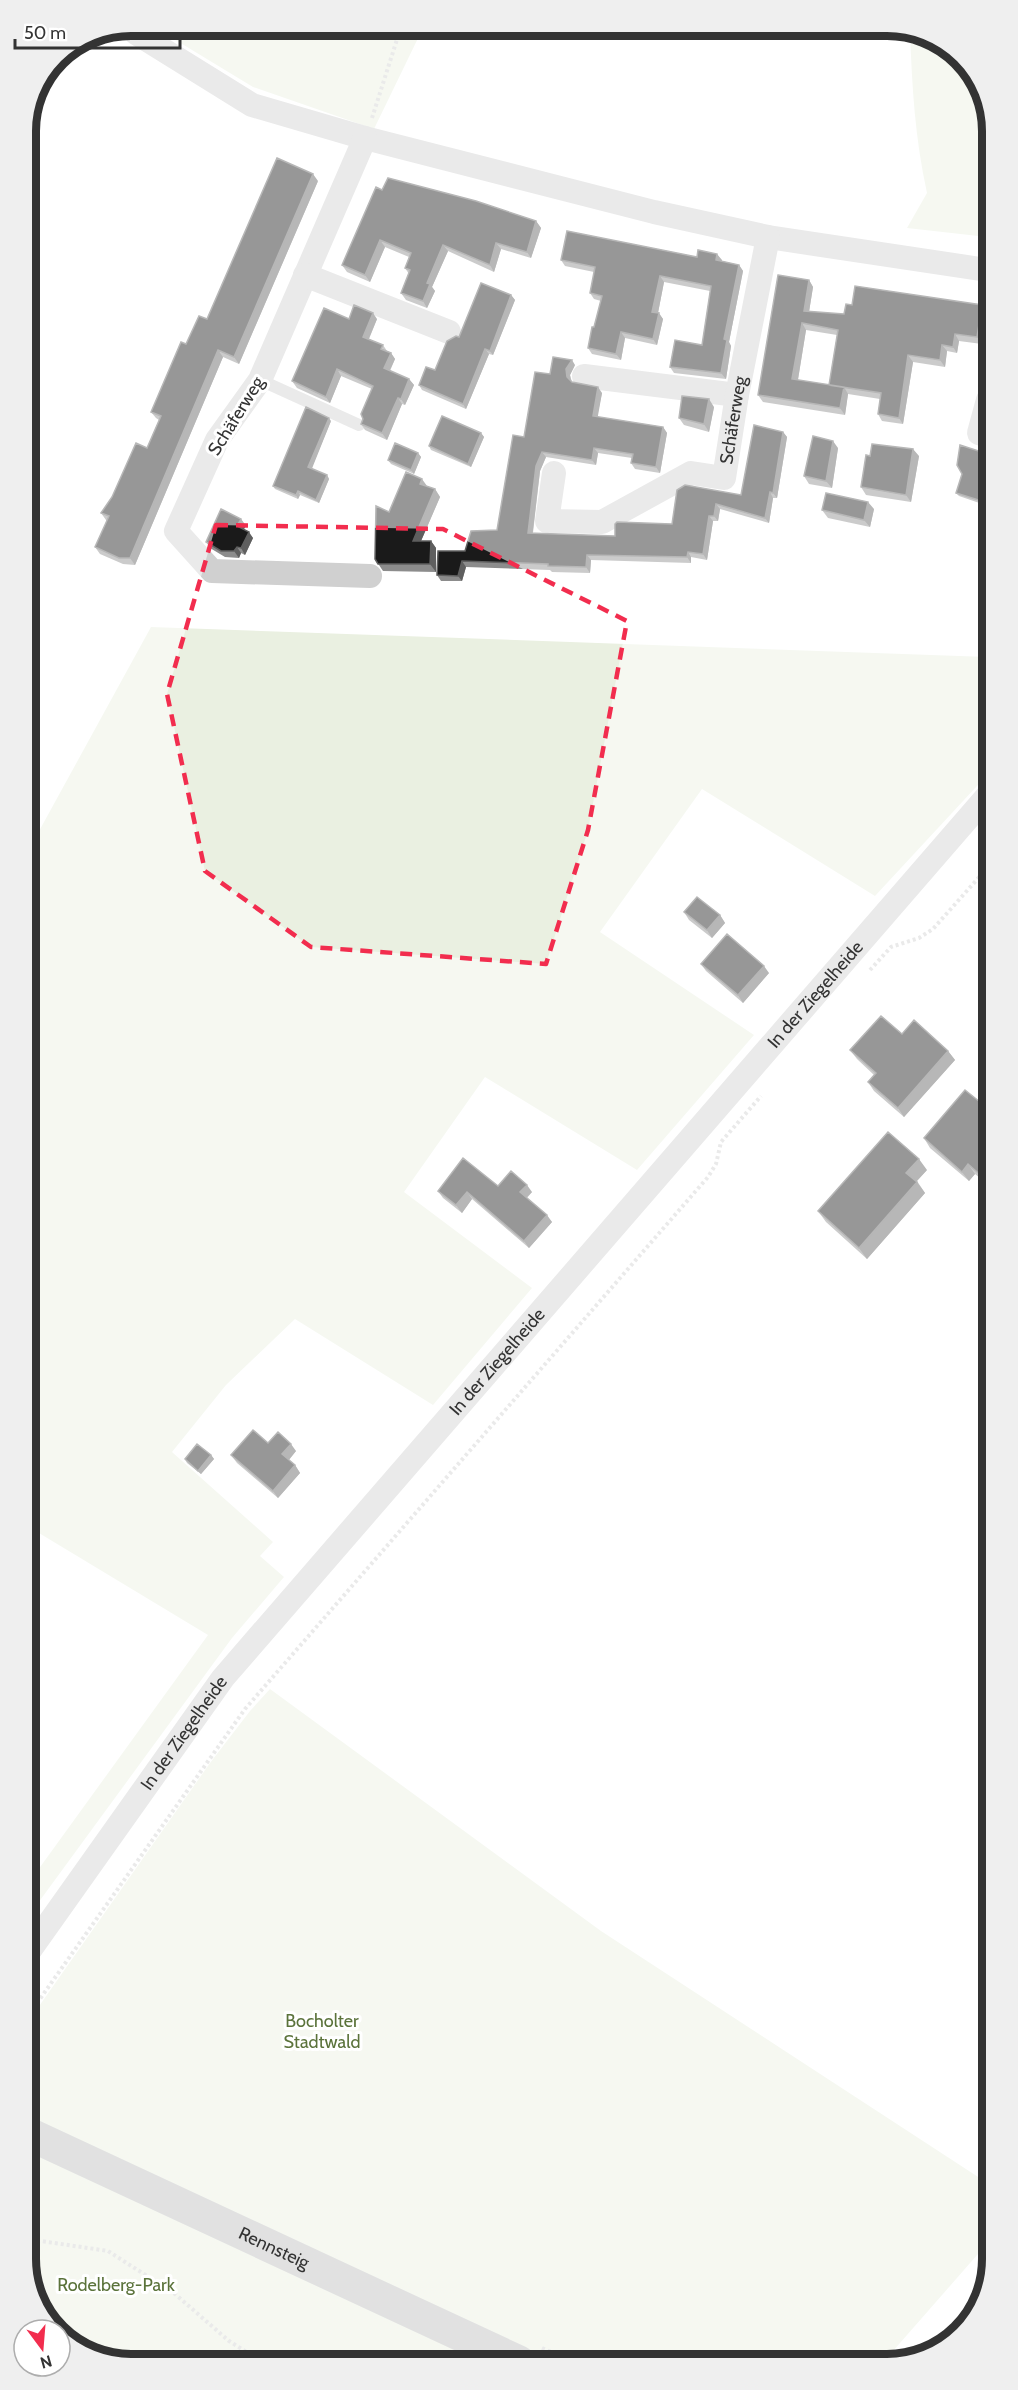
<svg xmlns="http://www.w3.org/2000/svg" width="1018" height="2390" viewBox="0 0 1018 2390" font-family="Cabin,sans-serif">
	<rect width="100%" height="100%" fill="#fff"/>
	<path fill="#eaf0e1" d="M422,30L374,129L253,87L164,33Z
		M910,32L952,47L987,97V237L907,228L927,193C915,139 912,87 910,32Z
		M151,627L988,657L989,773L875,896L702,789L600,932L754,1035L637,1170L485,1077L404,1192L532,1288L433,1405L295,1319L226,1385L172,1452L273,1542L260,1556L284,1577L232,1638L30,1914V1881L208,1635L29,1527L27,853Z
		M270,1689L601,1931L992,2186V2238L886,2359L123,2364L66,2343L60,2330H57L31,2293L30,2019L210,1763L250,1711Z"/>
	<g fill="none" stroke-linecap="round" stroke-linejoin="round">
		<path stroke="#d0d0d0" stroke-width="4" stroke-dasharray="3 3" stroke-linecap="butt" d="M372,118L400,30
			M870,970L891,947L919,938L933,929L989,866
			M30,2013L245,1709L708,1177L716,1164L721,1142L761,1096
			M31,2242L41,2241L108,2251L175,2294L229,2341L264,2363
			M542,2348L571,2361"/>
		<path stroke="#d0d0d0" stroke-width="12" d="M260,380L359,425"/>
		<g stroke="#d0d0d0" stroke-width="24">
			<path d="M136,33L252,105L365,138L654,212L768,237L987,270"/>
			<path d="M365,138L260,380L217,440L176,531L212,571L370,576"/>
			<path d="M305,275L449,332"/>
			<path d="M584,376L737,395"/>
			<path d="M988,400L979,433L988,436"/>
			<path id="s1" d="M554,473L547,521L602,522L691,473L724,478L737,395L768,237"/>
			<path id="s2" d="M30,1950L223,1678L989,794"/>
		</g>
		<path stroke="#bdbdbd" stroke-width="33" id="s3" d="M31,2135L519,2362"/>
	</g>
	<path fill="#8c8c8c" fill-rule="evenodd" d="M318,181L239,364L223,357L135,565L123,564L100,554L95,547L107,521L106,520L101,513L147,448L159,420L156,418L151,412L207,319Z
		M382,190L536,221L541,228L531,258L501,249L494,272L448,251L432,287L435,291L427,308L406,300L401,293L409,274L405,268L409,257L385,247L370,282L347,272L342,265Z
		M697,257L722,260V261L739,265L743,271L729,342L731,346L726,379L674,373L670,367L702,345L710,291L664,282L658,313L663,319L657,345L625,338L621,360L592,354L588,348L601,301L594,299L590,293L594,272L565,266L561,260Z
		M809,280L813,287L809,312L844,314L852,305H982L987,311L982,344L959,341L957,353L947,351L945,367L913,362L903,424L882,421L878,414L880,399L848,394L845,415L763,402L758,395ZM806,330L837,335L829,385L798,380Z
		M511,295L515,300L493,355L489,354L466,409L422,390L419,385L435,370L459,337Z
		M349,319H377L369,339L383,345L387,351L391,353L395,359L390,371L409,379L414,385L405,405L402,404L387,440L365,430L361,424L372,389L341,376L330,403L297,388L292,381Z
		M575,365L570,375L572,382L602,393L597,417L663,427L667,433L660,473L635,469L631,463L632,458L598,453L596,465L546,457L540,471L533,533L615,536L672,524L677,490L741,495L783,432L787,437L777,498H773L769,523L720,509L718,521H713L707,560L691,557V563L591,560L590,573L552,572L550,570L466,567L462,581H441L437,575L465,551L497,530L524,437L550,374Z
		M714,407L709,432L684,425L679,418Z
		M331,421L311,469L327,475L329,479L319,503L300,495L298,499L275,489L273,486Z
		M481,433L484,437L471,467L431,450L429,446Z
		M838,448L832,488L809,484L804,476Z
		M418,453L421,457L414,474L391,464L388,460Z
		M988,454V506L959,496L956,493Z
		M870,456H919L911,502L866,495L861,487Z
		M427,486L435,489L440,497L421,541H431L436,548V572L383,571L375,559L389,512Z
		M874,509L870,527L828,518L822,510Z
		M241,519L246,526L244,529L253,538L245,555L241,553L239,558L225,557L210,548L206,542Z
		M684,912L720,915L725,923L712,938L689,920Z
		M701,964L769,973L743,1003L706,971Z
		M902,1034L948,1051L955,1060L904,1117L874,1091L868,1082L874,1075L857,1059L850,1050Z
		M990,1110V1186L975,1174L969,1181L930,1148L924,1138Z
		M927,1170L917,1181L925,1193L867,1259L826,1222L818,1211Z
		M498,1186L532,1192L527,1198L552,1222L529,1248L472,1199L462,1213L443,1198L438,1191Z
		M268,1443L296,1451L289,1460L295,1465L300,1473L278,1498L237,1463L231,1455Z
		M211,1455L214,1459L201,1474L187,1463L185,1459Z"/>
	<path fill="#5f5f5f" d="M313,174L318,181L239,364L234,357Z
		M536,221L541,228L531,258L527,252Z
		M380,240L385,247L370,282L365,275Z
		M496,243L501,249L494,272L490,265Z
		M443,245L448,251L432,287L435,291L427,308L423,301L427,283Z
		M717,254L722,260L720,266L716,260Z
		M739,265L743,271L729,342L731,346L726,379L721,373L724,339Z
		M660,276L664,282L657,318L652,312Z
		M809,280L813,287L808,318L804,311Z
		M511,295L515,300L493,355L490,351Z
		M982,305L987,311L982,344L977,337Z
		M373,313L377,319L367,343L363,337Z
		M659,313L663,319L657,345L653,339Z
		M802,323L806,330L797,385L792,379Z
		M621,332L625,338L621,360L616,354Z
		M955,334L959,341L957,353L953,347Z
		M942,345L947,351L945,367L940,360Z
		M485,349L489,354L466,409L463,404Z
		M218,350L223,357L135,565L130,558Z
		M391,353L395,359L388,374L384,368Z
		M908,355L913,362L903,424L899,418Z
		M572,360L575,365L570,375L571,382L567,377L566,369Z
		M337,369L341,376L330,403L326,397Z
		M409,379L414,385L405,405L401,399Z
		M598,387L602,393L597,421L593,416Z
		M844,387L848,394L845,415L840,408Z
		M398,398L402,404L387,440L382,433Z
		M709,399L714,407L709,432L704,424Z
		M329,418L331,421L311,471L308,467Z
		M663,427L667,433L660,473L656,467Z
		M783,432L787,437L777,498L773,493Z
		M481,433L484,437L471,467L468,464Z
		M833,441L838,448L832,488L826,481Z
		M594,448L598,453L596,465L592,460Z
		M913,449L919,456L911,502L906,495Z
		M542,452L546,457L540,471L532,538L528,533L536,466Z
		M418,453L421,457L414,474L411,470Z
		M327,475L329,479L319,503L316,500Z
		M422,479L427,486L420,484Z
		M435,489L440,497L418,548L413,541Z
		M298,491L300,495L298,499L296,495Z
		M770,492L773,498L769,523L765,518Z
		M868,502L874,509L870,527L864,520Z
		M716,504L720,509L718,521L714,516Z
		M709,516L713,521L707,560L703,554Z
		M241,519L246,526L241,533L237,526Z
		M249,532L253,538L245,555L241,548Z
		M431,541L436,548V572L430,564Z
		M237,547L241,553L239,558L234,551Z
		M688,552L691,557V563L687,557Z
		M587,555L591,560L590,573L586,567Z
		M462,561L466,567L462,581L458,576Z
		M720,915L725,923L712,938L707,930Z
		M764,966L769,973L743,1003L738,995Z
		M948,1051L955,1060L904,1117L898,1108Z
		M919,1159L927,1170L914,1184L906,1173Z
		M968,1164L975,1174L969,1181L962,1172Z
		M990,1171V1185L984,1178Z
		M917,1182L925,1193L867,1259L859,1248Z
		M527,1185L532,1192L525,1199L520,1192Z
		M467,1192L472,1199L462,1213L456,1205Z
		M547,1215L552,1222L529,1248L524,1241Z
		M291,1444L296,1451L287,1462L282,1454Z
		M211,1455L214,1459L201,1474L198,1471Z
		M295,1465L300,1473L278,1498L273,1491Z"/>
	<path fill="#1a1a1a" stroke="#5f5f5f" stroke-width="1.5" d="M277,158L313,174L234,357L218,350L130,558H119L95,547L109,516L101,513L112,497L136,443L147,448L161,416L151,412L181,342L186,344L199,316L207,319Z
		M388,178L476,201L536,221L527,252L496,243L490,265L443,245L427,283L430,284L423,301L401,293L410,270L405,268L411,253L380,240L365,275L342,265L376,187L382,190Z
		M567,231L697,257L698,250L717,254L716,260L739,265L724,339L727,340L721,373L670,367L675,340L702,345L711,286L660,276L652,312L659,313L653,339L621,332L616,354L588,348L592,327H594L602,296L590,293L595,267L561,260Z
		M778,275L809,280L804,311L844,314L846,304L852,305L855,286L982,305L977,337L955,334L953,347L942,345L940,360L908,355L899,418L878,414L881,393L829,385L838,330L802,323L792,379L844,387L840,408L758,395Z
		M481,283L511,295L490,351L485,349L463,404L419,385L426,367L435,370L447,341L456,336L459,337Z
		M354,305L373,313L363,337L383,345L381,349L391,353L384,368L409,379L401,399L398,398L382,433L361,424L363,419L361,414L373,386L337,369L326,397L292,381L324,308L349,319Z
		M553,357L572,360L566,369L567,377L572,382L598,387L593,416L663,427L656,467L631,463L633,454L594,448L592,460L542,452L536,466L528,533L615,536V524L617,522L672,524L677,490L685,485L741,495L754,425L783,432L773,493L770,492L765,518L716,504L714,516H709L703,554L688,552L687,557L587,555L586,567L548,566V564L462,561L458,576L437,575L438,551H465L471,531L497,530L513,435L524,437L535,372L550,374Z
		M682,396L709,399L704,424L679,418Z
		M306,407L329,418L308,467L327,475L316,500L298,491L296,495L273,486Z
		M442,416L481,433L468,464L429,446Z
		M813,436L833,441L826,481L804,476Z
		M395,443L418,453L411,470L388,460Z
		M872,444L913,449L906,495L861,487L866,455L870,456Z
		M960,445L988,454V503L956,493L962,474L957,465Z
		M406,472L422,479L420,484L435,489L413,541H431L430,564H378L375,559L376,506L389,512Z
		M826,493L868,502L864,520L822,510Z
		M221,509L241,519L237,526L249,532L241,548L237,547L234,551H221L206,542Z
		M697,897L720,915L707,930L684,912Z
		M727,934L764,966L738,995L701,964Z
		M881,1016L902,1034L914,1020L948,1051L898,1108L868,1082L876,1073L850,1050Z
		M965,1090L990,1110V1171L984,1178L968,1164L962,1172L924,1138Z
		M888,1132L919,1159L906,1173L917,1182L859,1248L818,1211Z
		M463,1158L498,1186L511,1171L527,1185L520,1192L547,1215L524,1241L467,1192L456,1205L438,1191Z
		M253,1430L268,1443L278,1432L291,1444L282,1454L295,1465L273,1491L231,1455Z
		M197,1444L211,1455L198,1471L185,1459Z"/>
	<path d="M0 0H1018V2390H0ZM216,525L443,529L627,621L588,830L546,964L311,947L205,871L167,694Z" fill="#fff" fill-opacity=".55" fill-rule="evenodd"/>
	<path fill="none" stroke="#f22d4e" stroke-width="4.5" stroke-dasharray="12 8" stroke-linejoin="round" d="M216,525L443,529L627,621L588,830L546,964L311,947L205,871L167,694Z"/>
	<g text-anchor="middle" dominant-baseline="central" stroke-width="6" stroke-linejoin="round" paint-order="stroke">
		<g font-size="18" fill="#333" stroke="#fff">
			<text transform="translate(236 416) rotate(-58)">Schäferweg</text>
			<text stroke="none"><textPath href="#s1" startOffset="297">Schäferweg</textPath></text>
			<text stroke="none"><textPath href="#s2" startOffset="1238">In der Ziegelheide</textPath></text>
			<text stroke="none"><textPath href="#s2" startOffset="752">In der Ziegelheide</textPath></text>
			<text stroke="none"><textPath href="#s2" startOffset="266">In der Ziegelheide</textPath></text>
			<text stroke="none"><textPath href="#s3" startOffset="268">Rennsteig</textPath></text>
		</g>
		<g font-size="18" fill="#5b733b" stroke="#fff">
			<text x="322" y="2021">Bocholter<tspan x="322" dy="21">Stadtwald</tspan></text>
			<text x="116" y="2285">Rodelberg-Park</text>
		</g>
	</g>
	<path d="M0 0H1018V2390H0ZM131 36H887A95 95 0 0 1 982 131V2259A95 95 0 0 1 887 2354H131A95 95 0 0 1 36 2259V131A95 95 0 0 1 131 36Z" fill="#efefef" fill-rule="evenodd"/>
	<path fill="none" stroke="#333" stroke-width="8" d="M131 36H887A95 95 0 0 1 982 131V2259A95 95 0 0 1 887 2354H131A95 95 0 0 1 36 2259V131A95 95 0 0 1 131 36Z"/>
	<g transform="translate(42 2348) rotate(164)"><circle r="28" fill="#ffffff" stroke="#adadad" stroke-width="1.5"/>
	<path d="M0-4.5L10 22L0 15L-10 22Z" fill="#f22d4e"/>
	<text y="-9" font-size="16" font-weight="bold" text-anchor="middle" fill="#333333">N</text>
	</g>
	<path d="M15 39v9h165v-9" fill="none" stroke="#333333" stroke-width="3"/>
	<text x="24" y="39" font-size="18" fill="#333333" stroke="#ffffff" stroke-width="4.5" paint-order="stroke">50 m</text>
</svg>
